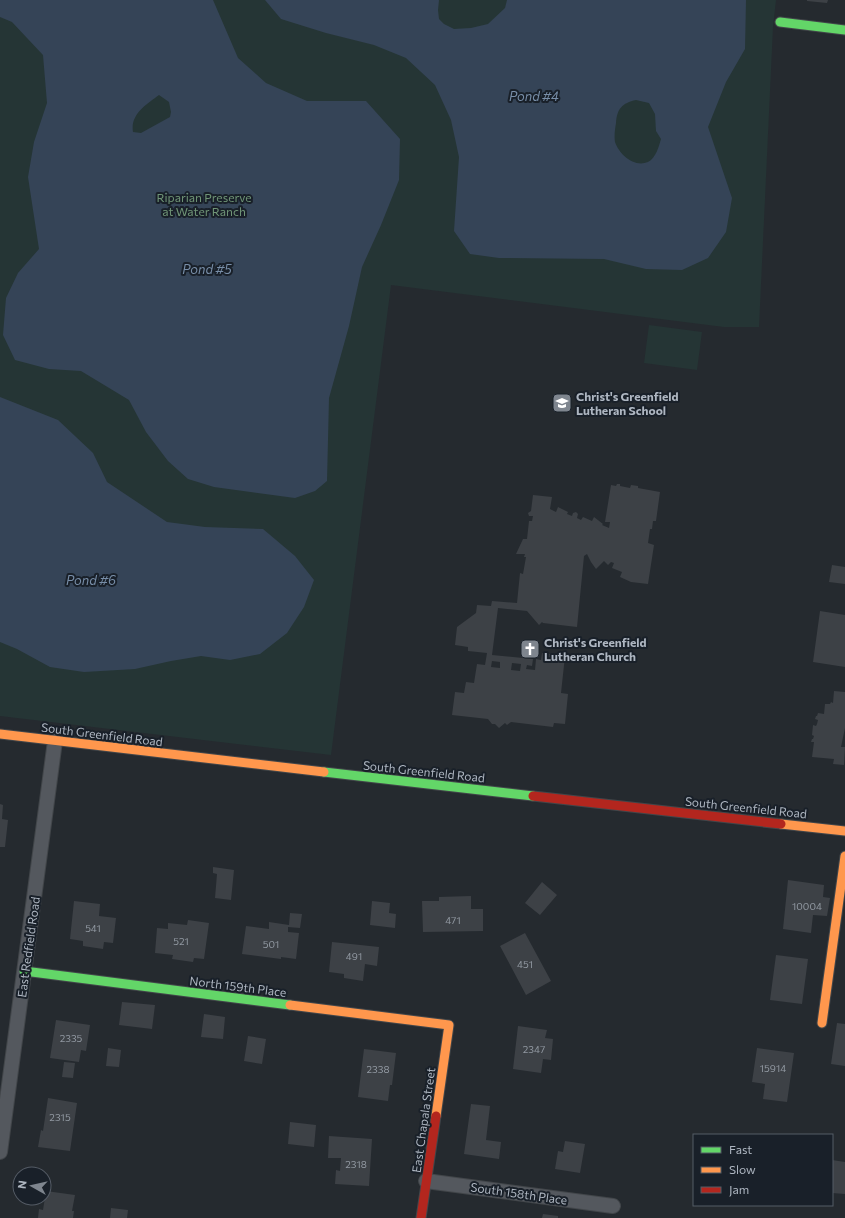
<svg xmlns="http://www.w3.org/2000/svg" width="845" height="1218" viewBox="0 0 845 1218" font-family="Commissioner,sans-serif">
	<rect width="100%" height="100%" fill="#252a2f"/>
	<path fill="#253535" d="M0,0H776L773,27L759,327H724L391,285L331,755L0,716Z
		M649,325L702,332L697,370L644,363Z"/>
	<path fill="#354457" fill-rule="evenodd" d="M0,0H213L238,58L266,83L307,101H366L400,139L399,180L381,225L362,267L349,326L329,398L327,481L315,491L295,498L214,487L188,479L168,461L146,432L129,400L81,371L49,369L15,360L3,335L6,298L18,273L39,249L28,177L34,142L47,103L43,55L12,22L0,17ZM159,95L169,102L171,112L170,117L141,133L133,132C130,114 147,104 159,95Z
		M265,0H439L438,10L439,19L444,24L454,29L471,28L488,24L505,8L507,0H746L745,49L726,82L708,127L732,198L726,232L708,258L682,270L646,269L604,259L499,258L470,254L454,231L459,157L451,120L435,85L406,58L374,45L326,33L281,19ZM636,100L649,103L655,114L656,131L661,139C659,146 656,158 648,162C634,168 619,154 615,142C614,136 615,129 616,123C617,109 622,103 636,100Z
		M0,397L58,420L93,453L107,482L167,522L205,527L263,529L295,556L314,580L304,607L287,633L260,654L230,660L201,656L171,661L135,669L84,672L50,667L17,649L0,642Z"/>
	<path fill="#3d4146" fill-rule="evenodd" d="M807,0H828L827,3L807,1Z
		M617,484H620V486L630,488L631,485L638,486V488L660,492L656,521H653L652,529H650L648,543L654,545L648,584L631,582L620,577L622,572L612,568L614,563L611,562L608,565L604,561L596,569L591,562L587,554L584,556L577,627L543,623L542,622L539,625L527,611L498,608L492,655L533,659L532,666L527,665L526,669L535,670L536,659L541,660L542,653L565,656L561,693L568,694L565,724L554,723L553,727L511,722L507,725L505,723L499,728L495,724H492L488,719L452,715L455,692L464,693L466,682L474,683L477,664L485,665L487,653L468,651V647L455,645L457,627L476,613L477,605L491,606L492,601L517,603L520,573L523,574L526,557H524L525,554H516L523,539H527L529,521H532L533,516H529L528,513L531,511L533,495L552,497L550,509L556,512L558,507L568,512L567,514L572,516L573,513L576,512L578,514L577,518L581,520L583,517L592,521L594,517L603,524L602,525L609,528L610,522H605L611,485L616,486ZM492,661L500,662V668L491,667ZM512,663L521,664L520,671L511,670Z
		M832,565L845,567V584L829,582Z
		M820,611L845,615V667L813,662Z
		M834,691L845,692V728L841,747H845L844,765L833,764L834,759L812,757L814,742H811L812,739H813L814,736L812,735L813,725L816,726L817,724L818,720L815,719L816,716H817L818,713L824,714L825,704H830L831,702L833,703Z
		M0,804L3,805L2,819L8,820L5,847H0Z
		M213,867L234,870L231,900L215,898L217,874L213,873Z
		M788,880L824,885L823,897L830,898L827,916L813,915L811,933L783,929Z
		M542,882L557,895L540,915L525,903Z
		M471,896V909H483V931L423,932L422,901H439V897Z
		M74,901L100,904L99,916L116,918L113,943L104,942L103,949L83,946V941L70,939Z
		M372,901L390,903L389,913L396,914L395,928L370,925Z
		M290,913L302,914L300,928L288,927V932L299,933L296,959L281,957V959L242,954L246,926L269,929V922L289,925Z
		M188,920L209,923L204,959L194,958L193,962L172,959L173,955L155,953L157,928L168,929V923L187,925Z
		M525,933L551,981L526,995L500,946Z
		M332,942L379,947L377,966L365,964L363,981L344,978V974L329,972Z
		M776,955L808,959L802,1004L770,1000Z
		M122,1002L155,1005L152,1029L119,1025Z
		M204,1014L225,1017L223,1039L201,1037Z
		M56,1020L90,1025L86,1051L81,1050L79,1062L50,1058Z
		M837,1023L845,1024V1066L831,1064Z
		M518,1026L547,1030L545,1038L553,1039L551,1060L543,1059L541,1073L513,1069Z
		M248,1036L266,1039L262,1064L244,1061Z
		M108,1048L121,1050L119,1067L106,1066Z
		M757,1048L794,1053L787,1102L763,1099L765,1084L752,1082Z
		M364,1049L396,1053L392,1085H390L388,1101L358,1097Z
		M64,1062L75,1063L73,1078L62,1077Z
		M48,1098L77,1103L70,1151L38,1147L41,1130L43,1131Z
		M471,1104L490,1106L486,1140L501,1142L499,1159L464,1154Z
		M290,1122L316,1125L314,1147L288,1144Z
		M329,1136L372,1139L369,1186L335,1184L336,1170L340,1171L341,1158H328Z
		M565,1141L585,1144L580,1173L555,1169L558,1151L563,1152Z
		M832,1160L845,1162V1194L832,1193Z
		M46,1191L75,1195L72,1211H74L73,1218H38L39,1209L43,1210Z
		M111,1208L128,1210L127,1218H110Z
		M543,1214L558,1216V1218H542Z"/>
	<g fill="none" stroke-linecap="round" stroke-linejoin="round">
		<defs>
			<path id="street" d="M0,1152L55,741
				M426,1181L613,1206"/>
			<path id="fast" d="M780,22L845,30
				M324,772L533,796
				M24,971L290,1005"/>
			<path id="slow" d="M0,734L324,772
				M781,824L845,831
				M290,1005L449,1025L436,1116
				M822,1023L845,856"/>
			<path id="jam" d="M533,796L781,824
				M421,1218L436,1116"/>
		</defs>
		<use href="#street" stroke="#42464a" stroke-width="16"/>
		<use href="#fast" stroke="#42464a" stroke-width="11"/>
		<use href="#slow" stroke="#42464a" stroke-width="11"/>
		<use href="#jam" stroke="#42464a" stroke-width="11"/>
		<use href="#street" stroke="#54585e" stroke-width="14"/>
		<use href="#fast" stroke="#63d668" stroke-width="9"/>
		<use href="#slow" stroke="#ff974d" stroke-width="9"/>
		<use href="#jam" stroke="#b3261e" stroke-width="9"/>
	</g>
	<defs>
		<symbol id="school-square" viewBox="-11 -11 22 22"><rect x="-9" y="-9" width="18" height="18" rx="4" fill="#7e858e" stroke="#192029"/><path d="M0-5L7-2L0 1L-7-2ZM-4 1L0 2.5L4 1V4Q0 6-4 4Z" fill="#fff"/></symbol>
		<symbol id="church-square" viewBox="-11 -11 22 22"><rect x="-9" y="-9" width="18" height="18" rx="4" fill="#7e858e" stroke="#192029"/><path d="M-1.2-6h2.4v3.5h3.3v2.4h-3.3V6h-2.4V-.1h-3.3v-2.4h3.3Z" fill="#fff"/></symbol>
	</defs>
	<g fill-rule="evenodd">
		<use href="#school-square" x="551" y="392" width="22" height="22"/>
		<use href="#church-square" x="519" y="638" width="22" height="22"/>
	</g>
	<g text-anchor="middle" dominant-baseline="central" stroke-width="4" stroke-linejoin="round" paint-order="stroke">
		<g font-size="10" fill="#9299a2">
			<text x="807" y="906">10004</text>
			<text x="453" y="920">471</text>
			<text x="93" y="928">541</text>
			<text x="181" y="941">521</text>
			<text x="271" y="944">501</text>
			<text x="354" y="956">491</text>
			<text x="525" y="964">451</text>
			<text x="71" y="1038">2335</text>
			<text x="534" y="1049">2347</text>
			<text x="773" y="1068">15914</text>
			<text x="378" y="1069">2338</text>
			<text x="60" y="1117">2315</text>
			<text x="356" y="1164">2318</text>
		</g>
		<g font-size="12" fill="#709577" stroke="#192029">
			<text x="204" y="197">Riparian Preserve<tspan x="204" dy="14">at Water Ranch</tspan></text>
		</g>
		<g font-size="12" font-weight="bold" fill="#aeb6c1" stroke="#192029" text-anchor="start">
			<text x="576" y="396">Christ's Greenfield<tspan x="576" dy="14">Lutheran School</tspan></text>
			<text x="544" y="642">Christ's Greenfield<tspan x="544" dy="14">Lutheran Church</tspan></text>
		</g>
		<g font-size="12" fill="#aeb6c1" stroke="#192029">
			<text transform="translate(102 734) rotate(7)">South Greenfield Road</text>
			<text transform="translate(424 771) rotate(6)">South Greenfield Road</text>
			<text transform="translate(746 807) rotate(6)">South Greenfield Road</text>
			<text transform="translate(28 947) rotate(-82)">East Redfield Road</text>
			<text transform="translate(238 986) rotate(7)">North 159th Place</text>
			<text transform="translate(423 1120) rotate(-82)">East Chapala Street</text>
			<text transform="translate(519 1193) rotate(8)">South 158th Place</text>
		</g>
		<g font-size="13" font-style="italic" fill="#788ea8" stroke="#192029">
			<text x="534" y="96">Pond #4</text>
			<text x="207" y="269">Pond #5</text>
			<text x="91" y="580">Pond #6</text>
		</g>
	</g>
	<rect x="693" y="1134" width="140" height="72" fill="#192029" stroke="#555c66"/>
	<rect x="701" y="1147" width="20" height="6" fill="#63d668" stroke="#555c66"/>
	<text x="729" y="1154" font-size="12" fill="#aeb6c1">Fast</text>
	<rect x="701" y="1167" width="20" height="6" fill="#ff974d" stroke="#555c66"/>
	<text x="729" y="1174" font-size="12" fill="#aeb6c1">Slow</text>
	<rect x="701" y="1187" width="20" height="6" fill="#b3261e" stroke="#555c66"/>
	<text x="729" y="1194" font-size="12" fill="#aeb6c1">Jam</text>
	<g transform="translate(32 1186) rotate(278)"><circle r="19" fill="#192029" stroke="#555c66"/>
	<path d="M0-3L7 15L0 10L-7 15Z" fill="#7e858e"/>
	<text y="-6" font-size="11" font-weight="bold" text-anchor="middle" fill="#aeb6c1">N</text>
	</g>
</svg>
